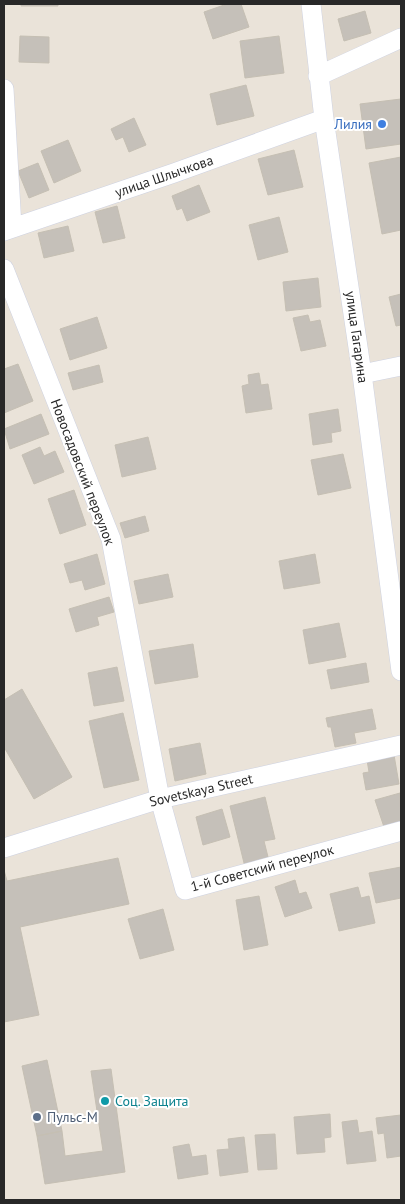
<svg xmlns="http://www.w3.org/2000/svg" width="405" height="1204" viewBox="0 0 405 1204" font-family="'PT Sans',sans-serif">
	<rect width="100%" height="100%" fill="#eae3d9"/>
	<path fill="#c5c0b9" stroke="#c5bfb3" d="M21,4H58V6H21Z
		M227,4H241L249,27L213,39L204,12Z
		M365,11L371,33L344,41L338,19Z
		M20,36L49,37V63L19,62Z
		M279,36L284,73L245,78L240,41Z
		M246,85L254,116L217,125L210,94Z
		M401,99V144L366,149L360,104Z
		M134,118L146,145L129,152L123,137L116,140L111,129Z
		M68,140L81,171L54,183L41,151Z
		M294,150L303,187L268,195L258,159Z
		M401,157V230L382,234L369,163Z
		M38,163L49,190L29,198L18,171Z
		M199,185L210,212L187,221L182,208L177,210L172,196Z
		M117,206L125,238L103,243L95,212Z
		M279,217L288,252L258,260L249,225Z
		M68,226L74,251L44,258L38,233Z
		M318,278L321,307L286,311L283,282Z
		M401,294V325L396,326L389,297Z
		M308,315L310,322L320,320L326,346L301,351L293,318Z
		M97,317L107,348L70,360L60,329Z
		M18,364L33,401L4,413V369Z
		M99,365L103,382L73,390L68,373Z
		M259,373L261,385L268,384L272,409L246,413L242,386L249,384L248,375Z
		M338,409L341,431L331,433L332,442L313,445L309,414Z
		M41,414L49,434L10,449L4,429Z
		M148,437L156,469L122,477L115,445Z
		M40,447L44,456L55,451L64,472L34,484L22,455Z
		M343,454L351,488L318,495L311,460Z
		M74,490L86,525L60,534L48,499Z
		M145,516L149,531L125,538L120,523Z
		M97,554L105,584L85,590L82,580L70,583L64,564Z
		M315,554L320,583L284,589L279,561Z
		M168,574L173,597L139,604L134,581Z
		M109,597L114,612L97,617L99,625L76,632L69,609Z
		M339,623L346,657L309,664L303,630Z
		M193,644L198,677L155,684L149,651Z
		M366,663L369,682L331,689L327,670Z
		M117,667L124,701L94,706L88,673Z
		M22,689L72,777L34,799L4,747V700Z
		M372,709L376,729L354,733L356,743L335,747L331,727H328L326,718Z
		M123,713L139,780L104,788L89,721Z
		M200,743L206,774L175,781L169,749Z
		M394,755L399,784L366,790L363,773L369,772L367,760Z
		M400,793L401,822L384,827L375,800Z
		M265,797L275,839L264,841L269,861L245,867L230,806Z
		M222,809L230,837L203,845L196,817Z
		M118,858L129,904L20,927L39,1015L4,1022V870L7,881Z
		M401,867V898L376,903L369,873Z
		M295,880L299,894L306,892L312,908L285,917L275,887Z
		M358,887L361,898L369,896L375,923L339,931L330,894Z
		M259,896L268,945L244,950L236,900Z
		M163,909L174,950L140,959L128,919Z
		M47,1060L62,1131L37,1136L22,1066Z
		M111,1069L125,1172L45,1184L37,1136L62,1131L65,1156L103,1151L91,1071Z
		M330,1114L331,1137L324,1138L325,1152L297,1154L294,1117Z
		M401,1115V1156L387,1158L384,1133L378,1134L376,1118Z
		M357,1120L359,1133L372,1131L376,1161L347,1164L342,1122Z
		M275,1134L277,1169L258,1170L255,1135Z
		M244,1137L248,1172L220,1176L217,1150L229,1149L228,1139Z
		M189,1144L192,1157L206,1155L208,1174L178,1179L173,1147Z"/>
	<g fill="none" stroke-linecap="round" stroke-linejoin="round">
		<defs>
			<path id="minor" d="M311,4L324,119L362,374L401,671
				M318,76L401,38
				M4,89L12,227
				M4,231L174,173L324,119
				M4,269L111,539L160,799L185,890L401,831
				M362,374L401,366
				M4,848L160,799L401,745"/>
		</defs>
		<use href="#minor" stroke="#ced2e1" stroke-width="20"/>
		<use href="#minor" stroke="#fff" stroke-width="19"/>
	</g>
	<circle fill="#3f7fe0" stroke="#fff" stroke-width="2" cx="382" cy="124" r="5"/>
	<circle fill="#0f9aa8" stroke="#fff" stroke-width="2" cx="105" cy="1101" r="5"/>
	<circle fill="#5c6f8a" stroke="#fff" stroke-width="2" cx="37" cy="1117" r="5"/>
	<g text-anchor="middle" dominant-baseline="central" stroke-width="4" stroke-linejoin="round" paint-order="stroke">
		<g font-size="14" fill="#366cbe" stroke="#fff" text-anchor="end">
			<text x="372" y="124">Лилия</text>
		</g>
		<g font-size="14" fill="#282828" stroke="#fff">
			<text transform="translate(164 176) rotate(-19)">улица Шлычкова</text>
			<text transform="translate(357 337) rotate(82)">улица Гагарина</text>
			<text transform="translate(83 472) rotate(69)">Новосадовский переулок</text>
			<text transform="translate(201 790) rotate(-13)">Sovetskaya Street</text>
			<text transform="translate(262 868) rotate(-15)">1-й Советский переулок</text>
		</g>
		<g font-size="14" fill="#0d838f" stroke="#fff" text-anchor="start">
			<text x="115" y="1101">Соц. Защита</text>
		</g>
		<g font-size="14" fill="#4e5e75" stroke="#fff" text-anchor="start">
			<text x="47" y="1117">Пульс-М</text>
		</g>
	</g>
	<rect width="405" height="1204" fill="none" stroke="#282828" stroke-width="10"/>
</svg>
